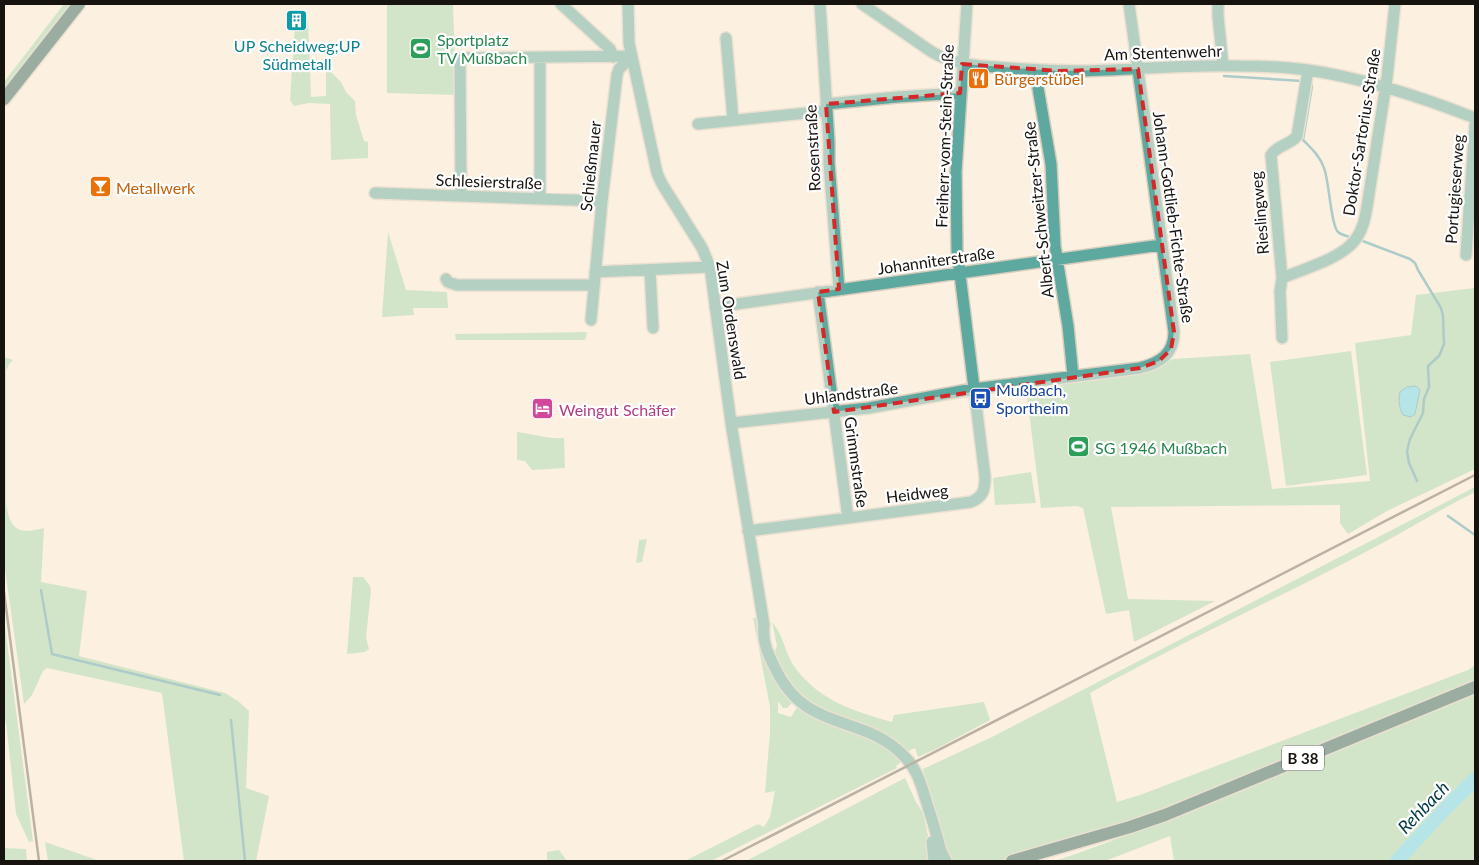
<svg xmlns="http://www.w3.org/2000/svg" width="1479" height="865" viewBox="0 0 1479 865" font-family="Lato,sans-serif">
	<rect width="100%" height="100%" fill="#fcf0e0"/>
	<path fill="#a2d7ac" d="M64,4H75L4,92V82Z
		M387,4H453L456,95L387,93Z
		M296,9L308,20L311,97L326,96V67L341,82L346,92L355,101L356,115L364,141L368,142V158L331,160L330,104L309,103L294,106L290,100Z
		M388,232L406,290L447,292L448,308H413L414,315L382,317Z
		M1475,288V469L1387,511L1348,534L1340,523V505L1111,507L1128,599L1215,601L1134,642L1129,610L1106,614L1083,508L1077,506L1041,508L1026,388L1147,373L1157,369L1173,359L1250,354L1272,489L1370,481L1355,343L1411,335L1416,295Z
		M587,332L585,340H456L455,334Z
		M1351,351L1367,475L1286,486L1270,362Z
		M4,357L13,360L9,364L6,371V503C10,530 18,535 44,528L41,582L87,591L79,656L225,693L238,701L249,711L246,788L269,796L256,861H184L162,693L47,668L43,671L32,695L24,704L4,562Z
		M517,432C533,434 548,439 564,438L565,468L532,470L525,461L517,460Z
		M1031,472L1036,503L995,505L993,478Z
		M1475,487V492C1441,509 1409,529 1375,547C1281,597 1184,641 1090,693L1117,802L1140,795L1468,670L1475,665V681L1176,805L1126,824L999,861L950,860L946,852L923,769L994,736Z
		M647,539L642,562L636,563L639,540Z
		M353,577H363L370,586L371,591L366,638L369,649L365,652L347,654Z
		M753,618H757L762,646L793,702L787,708H783L778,701V713L791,717L798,706L877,740L904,760L896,766L897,768L711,861H685L758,824L764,827L770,817L775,791L765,793L770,732V707Z
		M4,619L33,841L29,842L16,814L6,722L4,719Z
		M772,622C784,635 785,655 796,669C822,702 854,711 892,722L894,715L984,702L990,720L936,749L918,757L915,748L906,752L898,743L885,737L821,713L798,697L777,664L775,650L777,646Z
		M1475,694V861H1174L1170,836L1105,861H1055C1198,813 1333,745 1475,694Z
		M905,778L916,802L923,813L932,853L931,861H746Z
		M45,842L100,861H48Z
		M4,848L26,849L27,861H4Z
		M559,850L567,861H547V852Z"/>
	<path fill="#62d8f2" stroke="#4c9dae" d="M1416,386L1420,390L1415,414L1411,417L1403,415C1399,407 1398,401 1400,392L1407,387Z"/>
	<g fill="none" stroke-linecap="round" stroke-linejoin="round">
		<path stroke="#4c9dae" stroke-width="2.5" d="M1224,76L1302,81
			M1310,83L1312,86L1303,140C1311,148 1320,156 1324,168C1329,180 1331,226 1338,232C1341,235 1348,236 1352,238
			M1360,240L1410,259L1415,263L1418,270L1441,308L1443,316L1444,344L1439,356L1428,366L1429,387L1424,399L1423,413L1410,439L1407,451L1409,463L1417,481
			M1448,516L1475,535
			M41,590L52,654L220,695
			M231,720L245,861"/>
		<path stroke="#62d8f2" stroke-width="14" d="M1397,861L1445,809L1475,779"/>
		<defs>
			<path id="minor" d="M561,4L610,49L613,57
				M628,4L629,43L657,173L662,184L702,248L710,267L731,423L764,625C762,642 768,654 775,668C806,734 863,713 904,756C919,771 922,788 928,807C933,822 937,836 941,851L946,861
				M820,4L829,142V163L839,289
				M862,4L932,52C956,66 982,66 1009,68C1033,70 1057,71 1081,71C1134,70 1187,64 1240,66C1263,66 1286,67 1308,70C1363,78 1424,98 1475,118
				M1218,4V16L1223,65
				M726,38L733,120
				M1035,70L1051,164L1055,246L1068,326L1073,376
				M826,104L897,97L960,93
				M698,124L826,111
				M375,193L602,201
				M461,196L460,58L632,56
				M540,199V58
				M1466,255L1475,125
				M650,270L653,328
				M595,272L710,267
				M1282,278C1303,269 1341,259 1355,240C1363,230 1365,218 1367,207L1387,78L1395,4
				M446,279L448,282L457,285H594
				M818,292L848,518
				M715,307L1161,245
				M591,320L602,201L617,75L619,69L632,56
				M1282,338L1280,291L1282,278L1271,155C1277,145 1290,145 1297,136L1308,70
				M731,423L869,408L973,389L1140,368C1160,363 1174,354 1174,332L1129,4
				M748,531L971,502C983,497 985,490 985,477L957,250L956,172L967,4
				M932,842L934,861"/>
			<path id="major" d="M4,99L79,4
				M1012,861L1130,827L1165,815L1475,687"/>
		</defs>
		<use href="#minor" stroke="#d7cdbe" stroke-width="14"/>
		<use href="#major" stroke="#d7cdbe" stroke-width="15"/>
		<use href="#minor" stroke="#5da99f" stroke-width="11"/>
		<use href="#major" stroke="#265c56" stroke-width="12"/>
		<path stroke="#6d665d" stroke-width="2.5" d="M4,592L39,861
			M722,861L1475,475"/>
	</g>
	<path d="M0 0H1479V865H0ZM962,64L1059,71L1138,69L1174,332L1171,349L1159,361L1140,368L834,412L818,292L839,289L826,104L960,93Z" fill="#fcf0e0" fill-opacity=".55" fill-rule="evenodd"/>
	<path fill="none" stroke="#d62828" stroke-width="4" stroke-dasharray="10 6" stroke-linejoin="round" d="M962,64L1059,71L1138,69L1174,332L1171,349L1159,361L1140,368L834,412L818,292L839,289L826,104L960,93Z"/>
	<defs>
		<symbol id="building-square" viewBox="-11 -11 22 22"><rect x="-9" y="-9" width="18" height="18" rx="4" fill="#0f9aa8" stroke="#fff"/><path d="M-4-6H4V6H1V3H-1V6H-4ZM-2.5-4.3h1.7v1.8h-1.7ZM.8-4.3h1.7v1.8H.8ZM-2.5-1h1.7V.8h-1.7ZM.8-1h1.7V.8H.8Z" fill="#fff"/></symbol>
		<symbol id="stadium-square" viewBox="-11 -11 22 22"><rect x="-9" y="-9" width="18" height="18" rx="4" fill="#2e9e5b" stroke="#fff"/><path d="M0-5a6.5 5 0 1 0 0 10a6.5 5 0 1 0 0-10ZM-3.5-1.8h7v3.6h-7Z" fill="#fff"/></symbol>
		<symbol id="restaurant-square" viewBox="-11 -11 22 22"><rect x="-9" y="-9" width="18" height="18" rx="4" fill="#e8710a" stroke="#fff"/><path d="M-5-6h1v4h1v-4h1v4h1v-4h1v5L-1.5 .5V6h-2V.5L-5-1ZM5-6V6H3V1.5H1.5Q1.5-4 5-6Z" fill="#fff"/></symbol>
		<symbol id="bar-square" viewBox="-11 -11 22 22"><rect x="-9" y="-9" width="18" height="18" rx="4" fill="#e8710a" stroke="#fff"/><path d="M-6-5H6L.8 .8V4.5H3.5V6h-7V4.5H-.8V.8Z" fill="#fff"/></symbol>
		<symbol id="bus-square" viewBox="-11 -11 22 22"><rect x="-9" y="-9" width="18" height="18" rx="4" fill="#1a4fb4" stroke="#fff"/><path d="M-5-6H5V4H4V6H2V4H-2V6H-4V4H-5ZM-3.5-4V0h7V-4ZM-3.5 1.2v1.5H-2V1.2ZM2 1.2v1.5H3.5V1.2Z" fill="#fff"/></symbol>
		<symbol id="hotel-square" viewBox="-11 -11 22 22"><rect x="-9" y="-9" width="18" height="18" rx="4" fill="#d1479c" stroke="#fff"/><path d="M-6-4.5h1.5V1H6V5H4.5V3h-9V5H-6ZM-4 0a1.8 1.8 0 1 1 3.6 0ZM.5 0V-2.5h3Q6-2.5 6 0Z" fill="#fff"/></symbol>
	</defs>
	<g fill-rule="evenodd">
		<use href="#building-square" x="284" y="8" width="25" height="25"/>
		<use href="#stadium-square" x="408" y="36" width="25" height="25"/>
		<use href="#restaurant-square" x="966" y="66" width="25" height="25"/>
		<use href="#bar-square" x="88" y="174" width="25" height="25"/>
		<use href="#bus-square" x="968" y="386" width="25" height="25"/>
		<use href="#hotel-square" x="530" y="396" width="25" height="25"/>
		<use href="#stadium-square" x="1066" y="434" width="25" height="25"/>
	</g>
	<g text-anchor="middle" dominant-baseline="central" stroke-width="4.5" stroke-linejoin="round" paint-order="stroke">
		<rect fill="#fff" stroke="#5d5a56" stroke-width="1" x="1282" y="745.5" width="42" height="25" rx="4"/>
		<g font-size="15" font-weight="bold" fill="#17130e">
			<text x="1303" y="758">B 38</text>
		</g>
		<g font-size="16" fill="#27864d" stroke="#fff" text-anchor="start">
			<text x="437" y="39">Sportplatz<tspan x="437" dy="18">TV Mußbach</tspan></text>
			<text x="1095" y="447">SG 1946 Mußbach</text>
		</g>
		<g font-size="16" fill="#0d838f" stroke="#fff">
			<text x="297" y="45">UP Scheidweg;UP<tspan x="297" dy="18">Südmetall</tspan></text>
		</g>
		<g font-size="16" fill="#17130e" stroke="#fff">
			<text transform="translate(1163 52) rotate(-2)">Am Stentenwehr</text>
			<text transform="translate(1361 132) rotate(-81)">Doktor-Sartorius-Straße</text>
			<text transform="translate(944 136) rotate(-88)">Freiherr-vom-Stein-Straße</text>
			<text transform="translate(812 148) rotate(-93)">Rosenstraße</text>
			<text transform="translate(590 166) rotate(-84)">Schießmauer</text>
			<text transform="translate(489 181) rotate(2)">Schlesierstraße</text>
			<text transform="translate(1454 189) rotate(-86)">Portugieserweg</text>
			<text transform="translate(1038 210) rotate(-96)">Albert-Schweitzer-Straße</text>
			<text transform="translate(1259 213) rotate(-95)">Rieslingweg</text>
			<text transform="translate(1174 217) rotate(82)">Johann-Gottlieb-Fichte-Straße</text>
			<text transform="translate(936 260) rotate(-8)">Johanniterstraße</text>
			<text transform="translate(732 320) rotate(81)">Zum Ordenswald</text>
			<text transform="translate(851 393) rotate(-7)">Uhlandstraße</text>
			<text transform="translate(857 462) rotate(82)">Grimmstraße</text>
			<text transform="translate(917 493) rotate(-7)">Heidweg</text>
		</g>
		<g font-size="16" fill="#c56008" stroke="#fff" text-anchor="start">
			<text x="994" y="78">Bürgerstübel</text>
			<text x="116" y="187">Metallwerk</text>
		</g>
		<g font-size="16" fill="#164399" stroke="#fff" text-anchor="start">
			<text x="996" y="389">Mußbach,<tspan x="996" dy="18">Sportheim</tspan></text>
		</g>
		<g font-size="16" fill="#b23c85" stroke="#fff" text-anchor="start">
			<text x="559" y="409">Weingut Schäfer</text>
		</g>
		<g font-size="18" font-style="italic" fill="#003a45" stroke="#fff">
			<text transform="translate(1423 807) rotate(-46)">Rehbach</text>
		</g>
	</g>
	<rect width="1479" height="865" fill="none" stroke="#17130e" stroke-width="10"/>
</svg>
